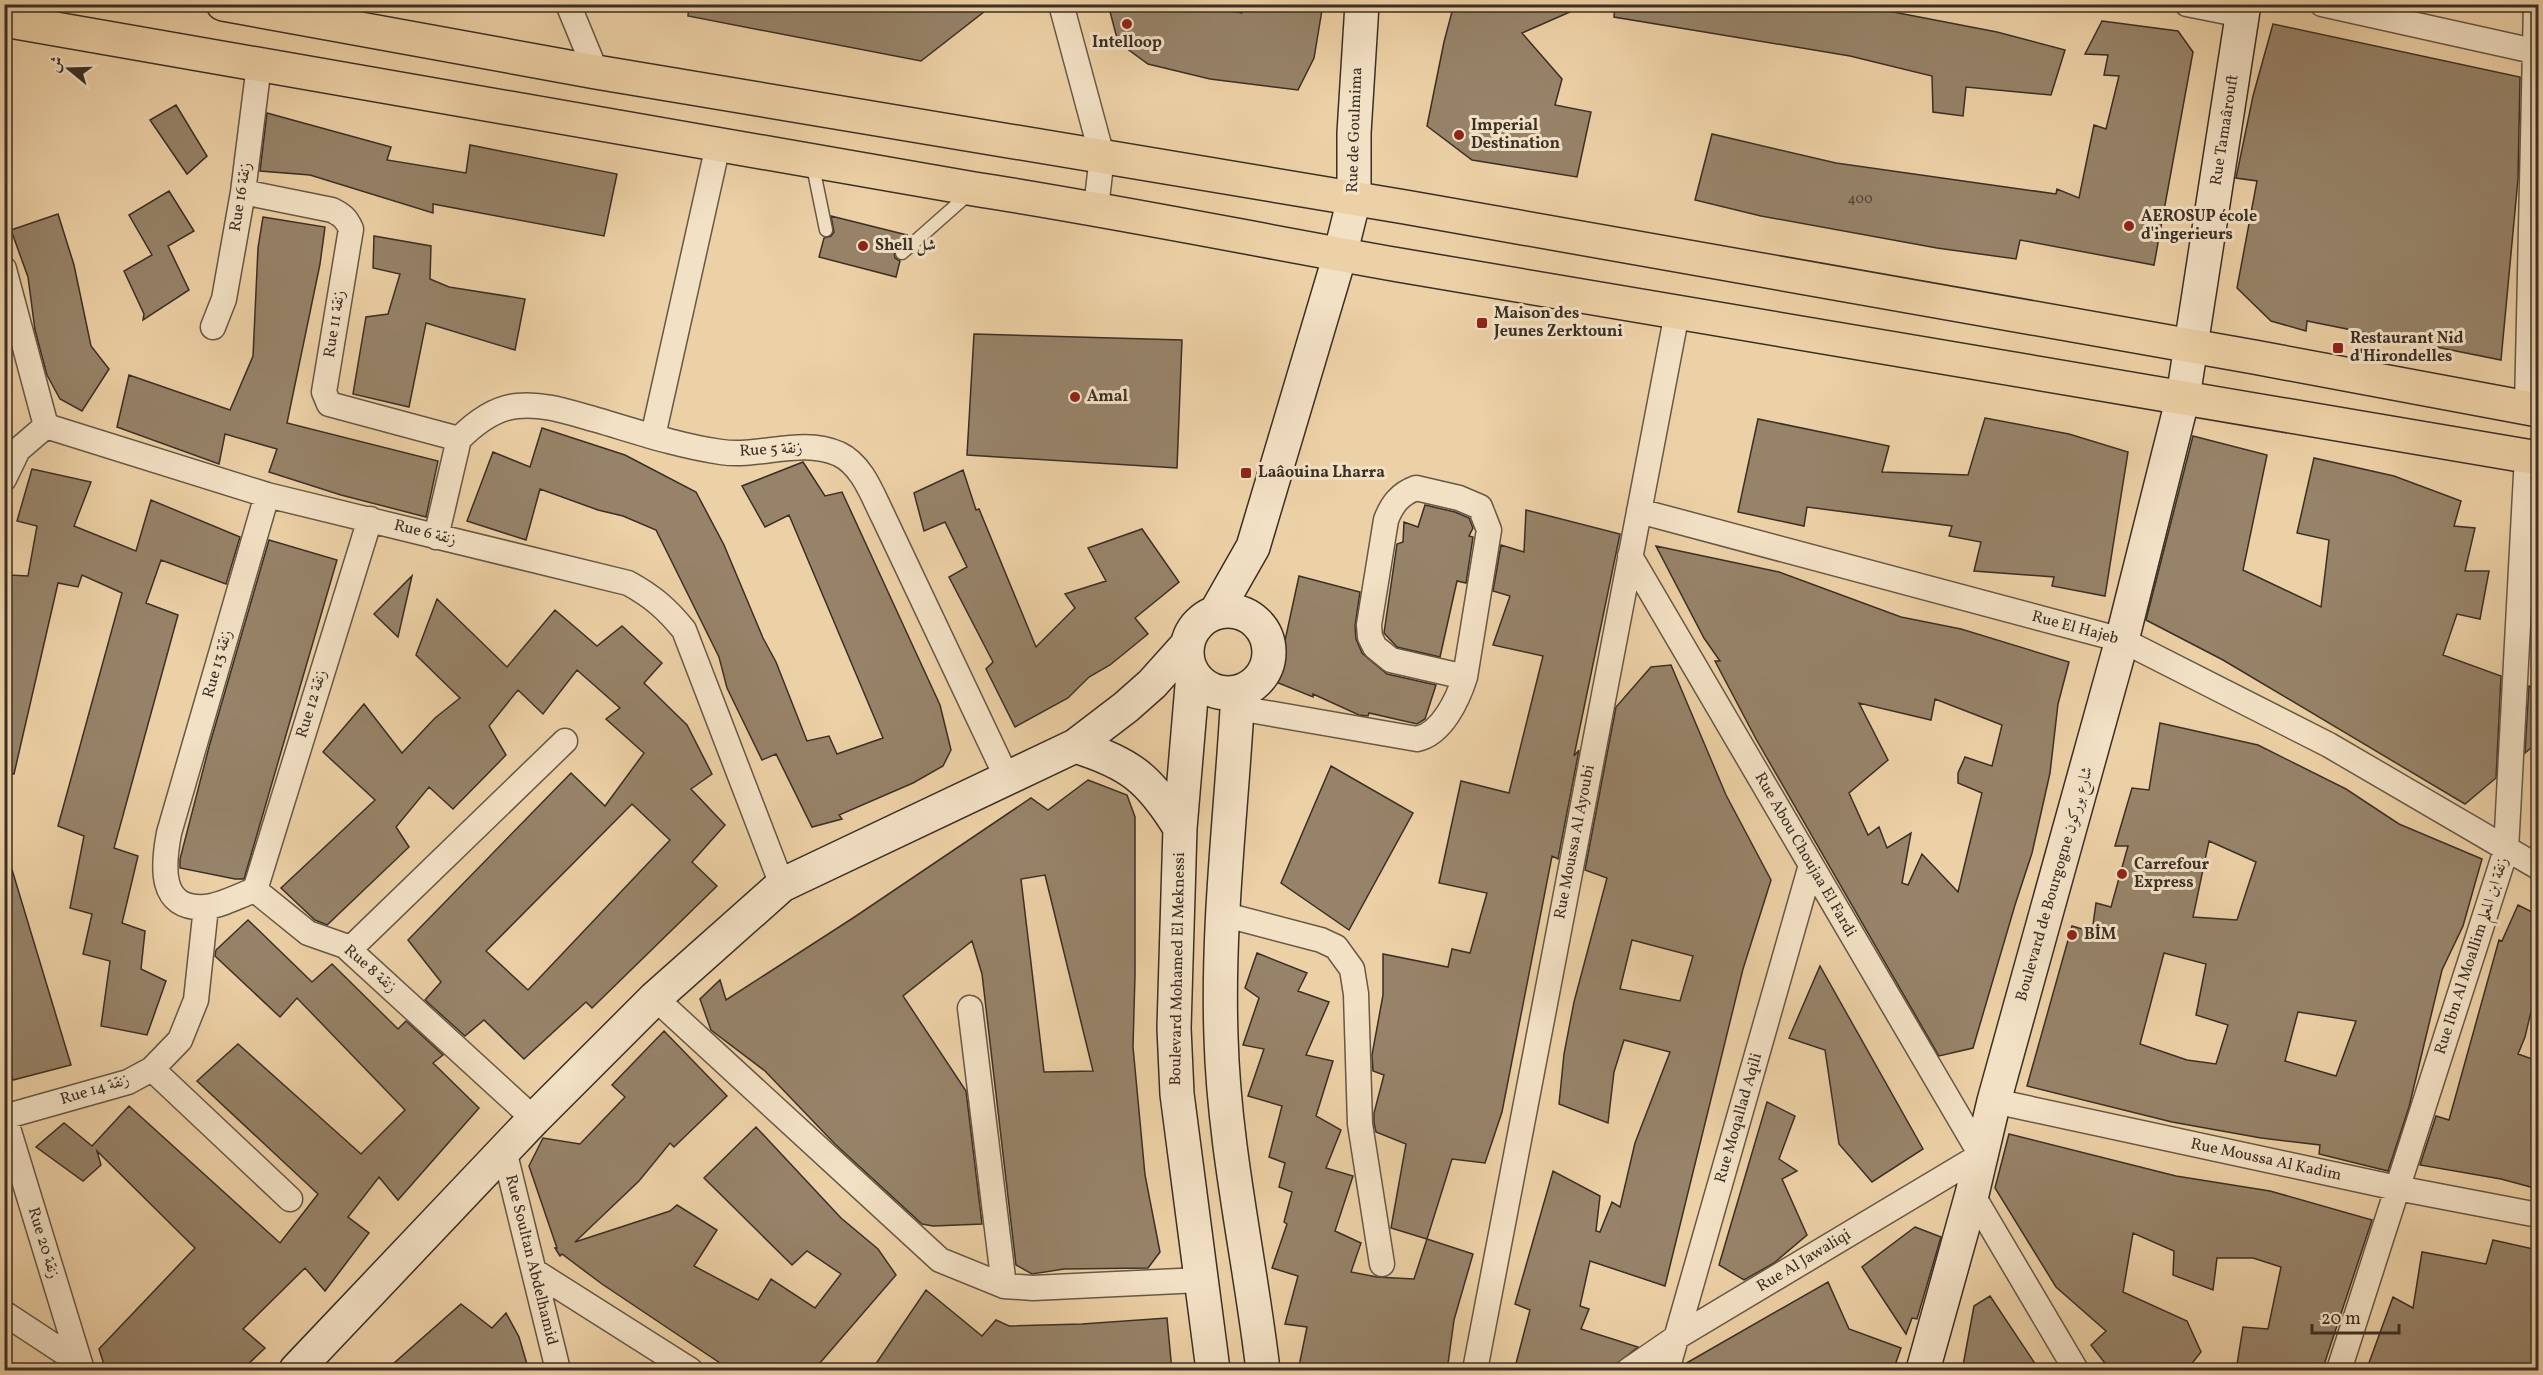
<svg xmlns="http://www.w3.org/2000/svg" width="2543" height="1375" viewBox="0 0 2543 1375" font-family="Vollkorn,Amiri,serif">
	<rect width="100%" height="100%" fill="#edd1a6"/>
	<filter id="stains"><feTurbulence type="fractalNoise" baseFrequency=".00333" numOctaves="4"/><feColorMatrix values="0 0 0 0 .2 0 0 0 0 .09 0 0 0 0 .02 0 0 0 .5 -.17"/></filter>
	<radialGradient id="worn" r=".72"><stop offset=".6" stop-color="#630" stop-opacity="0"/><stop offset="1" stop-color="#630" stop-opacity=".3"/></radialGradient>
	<path fill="#978369" stroke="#3a2f26" stroke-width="1.5" fill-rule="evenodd" d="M689,4H994L921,61L688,16Z
		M1108,4H1208L1217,9L1242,13L1246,4H1323L1314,58L1298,90L1210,79L1148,64L1118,42Z
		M1454,4H1588L1522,33L1562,79L1555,105L1591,112L1577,177L1472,160L1427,126L1444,42Z
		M1615,4H1852L1997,32L2065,50L2051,95L1966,87L1963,116L1933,112L1932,76L1850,56L1614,17Z
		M2102,21L2178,31L2193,52L2154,265L2020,240L2016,259L1937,248L1761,216L1695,200L1712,134L1836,163L2056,194L2057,189L2079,198L2094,125L2106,129L2119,76L2104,75L2108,55L2085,54Z
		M2273,24L2520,77L2518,179L2501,360L2307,321L2306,331L2271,321L2237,288L2257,181L2236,178L2253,96Z
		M176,105L207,156L187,174L150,120Z
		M267,113L391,147L387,160L466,173L470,145L617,174L604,236L433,204V213L310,175L260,171Z
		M169,191L194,231L168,246L189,290L143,320L144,314L124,271L152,255L129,215Z
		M58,214L74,265L91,346L109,369L82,411L60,399L47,375L35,330L28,277L11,230Z
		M831,216L907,235L894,251L895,258L900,261L896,277L819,257L824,238L831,236L834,232Z
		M263,217L325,227L320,264L287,423L438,461L426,517L341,495L269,472L277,449L225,434L219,464L117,427L129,375L230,410L253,356L258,248Z
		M374,236L431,246L430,279L449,287L525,299L515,350L426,323L409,407L353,394L366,317L388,314L400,274L373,268Z
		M974,334L1182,340L1177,468L967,455Z
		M1985,418L2069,434L2128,452L2105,596L2052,586L2054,577L1974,571L1981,542L1949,536L1952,526L1807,507L1804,526L1738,512L1758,419L1889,446L1882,472L1968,475Z
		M542,428L625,455L696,492L724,545L763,638L776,662L807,741L829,736L837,754L883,738L789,515L765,527L742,486L803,462L825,496L842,492L940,705L951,750L943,766L913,783L839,815L842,819L812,827L776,754L762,760L727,688L719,657L656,530L623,516L598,510L540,489L526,540L467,521L493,452L530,467Z
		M2193,436L2267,455L2243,570L2321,607L2329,540L2297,533L2314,458L2394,476L2461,501L2454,526L2475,528L2465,571H2489L2480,619L2457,614L2443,655L2501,676L2496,778L2465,804L2223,660L2146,620Z
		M32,469L91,482L74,526L136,551L151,500L240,537L226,584L161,560L146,603L178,615L114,848L138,856L122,923L145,931L141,969L166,981L147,1035L101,1026L110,961L83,954L92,914L70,908L84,836L58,826L122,593L82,575L78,587L58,583L14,774L4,773V594L9,575L28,576L37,526L17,521Z
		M963,470L976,510L979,509L1036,647L1075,608L1065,594L1106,581L1088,548L1142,529L1179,582L1135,618L1148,634L1110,665L1089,677L1068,698L1015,727L986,669L993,662L949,577L967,567L945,522L924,531L914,493Z
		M1425,505L1455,512L1469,518L1473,528L1469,536L1473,537L1466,583L1457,581L1440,657L1397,647L1384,633L1397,544L1403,542L1404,522L1418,527Z
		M1526,510L1620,534L1574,756L1579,750L1558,859L1552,856L1502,1112L1485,1163L1452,1159L1427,1239L1391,1228L1406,1144L1376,1132L1374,1123V1113L1384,1075L1373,1071L1372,1055L1383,995V954L1448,967L1452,949L1470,953L1487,893L1439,883L1461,781L1509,793L1543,656L1493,645L1510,596L1493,591L1501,545L1524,552Z
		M269,540L337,560L244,879H235L180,868V859L209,747Z
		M1656,546L1779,572L1901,617L1961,629L2069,662L2058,704L2050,773L2032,853L2015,905L1973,1048L1939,1056L1756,739L1715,661H1720L1704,638ZM1935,699L2002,725L1992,766L1965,757L1958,773V783L1982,793L1958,892L1922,854L1908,885L1902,883L1911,833L1887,848L1879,827L1868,835L1849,793L1888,760L1859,703L1931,720Z
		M412,576L398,637L374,614Z
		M1299,576L1360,592L1355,626L1356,639L1362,653L1387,674L1436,685L1425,719L1417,724L1369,713L1368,716L1359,715L1313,694V697L1276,682Z
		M437,599L507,667L555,610L597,646L622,626L662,663L644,683L687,725L712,774L691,789L725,825L692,862L717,886L592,1008L586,1002L524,1059L484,1020L465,1036L425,1000L441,982L408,940L571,773L605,806L644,753L606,719L620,708L577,670L543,714L518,690L489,726L506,755L453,809L429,787L396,827L409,847L327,925L315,920L281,888L375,800L323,752L364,704L402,753L435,718L460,698L416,655ZM632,804L670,840L528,990L486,951Z
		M1671,665L1726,795L1771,880L1743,969L1665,1286L1590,1261L1580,1306L1589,1309L1581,1329L1638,1347L1608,1371H1514L1530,1310L1515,1304L1553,1171L1600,1196L1596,1231L1600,1232L1612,1202L1620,1207L1635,1143L1670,1052L1624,1040L1614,1072L1608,1123L1559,1104L1564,1054L1574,1002L1607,878L1585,870L1616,707L1651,667ZM1632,940L1693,956L1680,1001L1620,989Z
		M2529,686L2538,690V742L2525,753Z
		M2160,723L2258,745L2346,789L2399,824L2482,859L2463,926L2442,970L2409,1107L2388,1171L2319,1154L2320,1145L2261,1138L2172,1122L2027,1086L2072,926L2092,932L2096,903L2111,907L2128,846H2115L2132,788L2149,790ZM2209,841L2256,862L2237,920L2193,917ZM2164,953L2206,964L2196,1015L2228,1025L2216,1064L2187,1060L2140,1044ZM2298,1012L2356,1021L2336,1076L2285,1061Z
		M1331,766L1413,813L1349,930L1281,883Z
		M1088,780L1127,795L1135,817V975L1133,1047L1145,1175L1160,1252L1148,1268L1064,1269L1032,1274L1016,1265L982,974L972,941L903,996L966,1091L982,1224L933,1226L922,1224L835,1144L765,1071L711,1030L700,999L720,980L726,1000L853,918L1031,798L1048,810ZM1045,875L1093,1071L1044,1072L1021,879Z
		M10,863L71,1065L13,1080L4,1051V864Z
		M2518,905L2538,915V982L2525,1037L2518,1054L2538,1061V1189L2501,1179L2420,1165L2436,1116L2449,1120L2499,940L2502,941Z
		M248,920L312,982L332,964L398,1029L406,1021L443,1055L433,1063L479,1108L398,1200L379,1177L348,1217L369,1233L325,1291L305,1268L243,1329L265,1348L241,1371H106L99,1349L195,1248L97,1151L101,1165L83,1181L36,1147L64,1123L92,1146L129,1106L280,1243L318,1194L197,1081L238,1044L361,1154L405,1110L297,998L280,1017L215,956L216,950Z
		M1257,953L1307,973L1298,991L1329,1002L1306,1055L1333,1061L1316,1116L1341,1130L1326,1168L1353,1176L1335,1231L1361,1243L1351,1272L1377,1277L1414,1279L1427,1239L1473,1254L1454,1320L1447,1371H1298L1307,1327L1285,1324L1298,1276L1272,1268L1287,1224L1284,1222L1292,1192L1279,1187L1285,1163L1269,1157L1282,1106L1248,1096L1264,1049L1243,1045L1259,998L1245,988Z
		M1820,966L1923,1149L1872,1182L1839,1144L1825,1050L1789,1038Z
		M664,1031L727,1096L674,1147L670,1143L639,1181L575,1242L670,1211L677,1205L717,1230L694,1266L758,1300L771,1279L815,1308L841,1274L807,1251L792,1265L704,1178L756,1127L841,1218L878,1249L896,1275L813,1371H732L602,1284L562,1254L560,1256L555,1248H557L529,1166L543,1138L580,1144L625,1097L612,1085Z
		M1767,1102L1795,1116L1779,1159L1797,1171L1782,1179L1807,1235L1774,1263L1744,1280L1719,1265Z
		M2009,1134L2176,1176L2270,1191L2372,1220L2322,1371H2236L2243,1327L2268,1329L2281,1267L2253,1258H2217L2213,1290L2173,1275L2174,1251L2133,1233L2123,1292L2187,1321L2201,1352L2186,1371H2111L2091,1345L2106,1331L2056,1287L1995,1188Z
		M1915,1227L1941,1237L1917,1319L1912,1318L1906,1334L1862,1267Z
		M2493,1240L2538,1250V1371H2366L2393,1297L2413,1308L2422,1252L2486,1264Z
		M1828,1282L1849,1329L1901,1348L1893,1371H1682L1683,1365Z
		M926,1290L982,1336L996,1320L1009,1326L1082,1324L1167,1318L1172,1371H871Z
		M1990,1296L2040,1371H1962L1974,1306Z
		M461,1304L492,1328L506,1313L519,1337L529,1371H385Z"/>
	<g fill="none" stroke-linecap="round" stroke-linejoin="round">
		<defs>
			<path id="lane" d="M812,162L826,230
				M902,253L971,192"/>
			<path id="street" d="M568,4L596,72
				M1061,4L1102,156L1096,208
				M2187,4L2242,15
				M2322,4L2538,52
				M243,192L332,210C342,215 346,218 351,229L324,392L329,404L459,439
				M4,269L46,426L267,495L628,583C652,596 667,609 684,630L782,885
				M213,327L224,299L243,192L259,65
				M2527,408L2536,4
				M653,436L718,145
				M459,439C475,423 494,408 517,406C545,403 571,413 597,420C638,432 679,446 721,452C760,458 801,437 839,454C862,465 872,494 883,516L1007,778
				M4,479L18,450L46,426
				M267,495L169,833C163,865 158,910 205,907C221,906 240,895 255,890L308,933L345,946L534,1119
				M1639,511L2122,640L2329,745L2538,867
				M436,537L459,439
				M1238,708L1417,739C1442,734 1458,699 1465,677L1489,530L1480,507L1459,498L1416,488C1400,494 1392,504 1386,520L1369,625L1370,637L1375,647L1391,660L1465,677
				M255,890L370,519
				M1222,914L1321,940L1336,947L1352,969L1356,994L1360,1124L1382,1264
				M350,949L565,741
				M655,998L940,1260L1004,1286L1033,1288L1200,1280
				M970,1008L1004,1286
				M152,1069L290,1199
				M1994,1101L2397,1188L2538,1215
				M4,1115L82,1370
				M4,1117L128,1082L152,1069L180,1040L196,1000L206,907
				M504,1150L558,1370
				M1972,1194L2076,1370
				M534,1271L690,1370
				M4,1313L80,1363
				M1475,1370L1677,313
				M1629,1370L1677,1337L1981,1155L1630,556
				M1667,1370L1811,865
				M2339,1370L2506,850L2527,456"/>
			<path id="secondary" d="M1187 652a41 41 0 1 1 82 0a41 41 0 1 1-82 0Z
				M1216,612L1253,547L1340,255L1354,199V133L1362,4
				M1193,674L1180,828L1174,1028L1177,1094L1213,1370
				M1238,692C1232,807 1217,921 1221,1037C1224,1149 1250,1259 1263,1370
				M1075,746C1130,763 1150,779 1180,828
				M296,1370L534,1119L655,998L782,885L1075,746L1126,707L1152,684L1187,645
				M1923,1370L1972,1194L1994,1101L2122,640L2183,397L2244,4"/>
			<path id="primary" d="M223,4L596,72L1405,207L2254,357L2538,410
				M4,20L974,189C1116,211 1257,240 1399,265L2538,458"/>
		</defs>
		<use href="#lane" stroke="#675846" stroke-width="15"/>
		<use href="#street" stroke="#675846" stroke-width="27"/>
		<use href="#secondary" stroke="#3a2f26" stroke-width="36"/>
		<use href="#primary" stroke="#3a2f26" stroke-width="36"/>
		<use href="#lane" stroke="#f3e1c5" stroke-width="12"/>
		<use href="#street" stroke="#f3e1c5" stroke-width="24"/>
		<use href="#secondary" stroke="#f3e1c5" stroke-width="33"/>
		<use href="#primary" stroke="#edd1a6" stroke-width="33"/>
	</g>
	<g fill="#8f2418" stroke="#f3e1c5" stroke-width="2">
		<circle cx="1127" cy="24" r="6"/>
		<circle cx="1459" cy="135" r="6"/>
		<circle cx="2129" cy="226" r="6"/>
		<circle cx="863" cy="246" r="6"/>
		<rect x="1476" y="317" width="12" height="12" rx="3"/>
		<rect x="2332" y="342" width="12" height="12" rx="3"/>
		<circle cx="1075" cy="397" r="6"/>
		<rect x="1240" y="467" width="12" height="12" rx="3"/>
		<circle cx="2122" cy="874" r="6"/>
		<circle cx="2072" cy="935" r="6"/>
	</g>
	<g text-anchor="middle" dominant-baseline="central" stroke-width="6" stroke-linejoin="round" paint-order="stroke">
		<g font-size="14" fill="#514437">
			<text x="1860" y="199">400</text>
		</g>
		<g font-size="16" font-weight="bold" fill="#3a2f26" stroke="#f3e1c5" text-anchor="start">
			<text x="1127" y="43" text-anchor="middle">Intelloop</text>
			<text x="1471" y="126">Imperial<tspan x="1471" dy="18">Destination</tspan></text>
			<text x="2141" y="217">AEROSUP école<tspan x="2141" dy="18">d'ingerieurs</tspan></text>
			<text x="875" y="246">Shell شل</text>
			<text x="1494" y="314">Maison des<tspan x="1494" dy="18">Jeunes Zerktouni</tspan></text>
			<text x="2350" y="339">Restaurant Nid<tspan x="2350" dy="18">d'Hirondelles</tspan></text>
			<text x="1087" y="397">Amal</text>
			<text x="1258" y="473">Laâouina Lharra</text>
			<text x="2134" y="865">Carrefour<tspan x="2134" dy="18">Express</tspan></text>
			<text x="2084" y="935">BİM</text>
		</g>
		<g font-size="16" fill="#3a2f26" stroke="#f3e1c5">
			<text transform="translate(1355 130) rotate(-88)">Rue de Goulmima</text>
			<text transform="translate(2225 130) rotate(-81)">Rue Tamaârouft</text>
			<text transform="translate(241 197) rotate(-81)">Rue 16 زنقة</text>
			<text transform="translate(335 324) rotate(-81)">Rue 11 زنقة</text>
			<text transform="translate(771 450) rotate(-3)">Rue 5 زنقة</text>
			<text transform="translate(425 533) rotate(14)">Rue 6 زنقة</text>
			<text transform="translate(2075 628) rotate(15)">Rue El Hajeb</text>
			<text transform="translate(218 664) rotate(-74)">Rue 13 زنقة</text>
			<text transform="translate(312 704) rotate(-73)">Rue 12 زنقة</text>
			<text transform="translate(1575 842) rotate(-79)">Rue Moussa Al Ayoubi</text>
			<text transform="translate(1805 855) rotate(60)">Rue Abou Choujaa El Fardi</text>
			<text transform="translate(2055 884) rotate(-74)">Boulevard de Bourgogne شارع بوركون</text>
			<text transform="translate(2472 956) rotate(-72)">Rue Ibn Al Moallim زنقة ابن المعلم</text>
			<text transform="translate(370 969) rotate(41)">Rue 8 زنقة</text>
			<text transform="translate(1178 969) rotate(-89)">Boulevard Mohamed El Meknessi</text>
			<text transform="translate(95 1090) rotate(-17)">Rue 14 زنقة</text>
			<text transform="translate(1739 1118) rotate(-74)">Rue Moqallad Aqili</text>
			<text transform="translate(2266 1160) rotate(12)">Rue Moussa Al Kadim</text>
			<text transform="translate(43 1243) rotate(73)">Rue 20 زنقة</text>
			<text transform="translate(531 1260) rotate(76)">Rue Soultan Abdelhamid</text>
			<text transform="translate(1804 1261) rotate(-31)">Rue Al Jawaliqi</text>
		</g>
	</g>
	<rect width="2543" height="1375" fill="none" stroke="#edd1a6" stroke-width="24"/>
	<rect x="6" y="6" width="2531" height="1363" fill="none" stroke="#3a2f26" stroke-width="3"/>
	<rect x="12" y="12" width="2519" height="1351" fill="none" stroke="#3a2f26" stroke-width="1.5"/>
	<g transform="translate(69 69) rotate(289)" stroke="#f3e1c5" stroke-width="4.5" paint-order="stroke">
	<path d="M0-4.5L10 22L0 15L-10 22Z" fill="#3a2f26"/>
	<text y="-9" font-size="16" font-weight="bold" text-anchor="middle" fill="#3a2f26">ش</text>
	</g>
	<path d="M2312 1324v9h87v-9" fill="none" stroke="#3a2f26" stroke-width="3"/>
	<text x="2321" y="1324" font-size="18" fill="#3a2f26" stroke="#f3e1c5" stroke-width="4.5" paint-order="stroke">20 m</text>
	<rect width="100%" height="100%" filter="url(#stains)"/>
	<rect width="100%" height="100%" fill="url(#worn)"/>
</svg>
